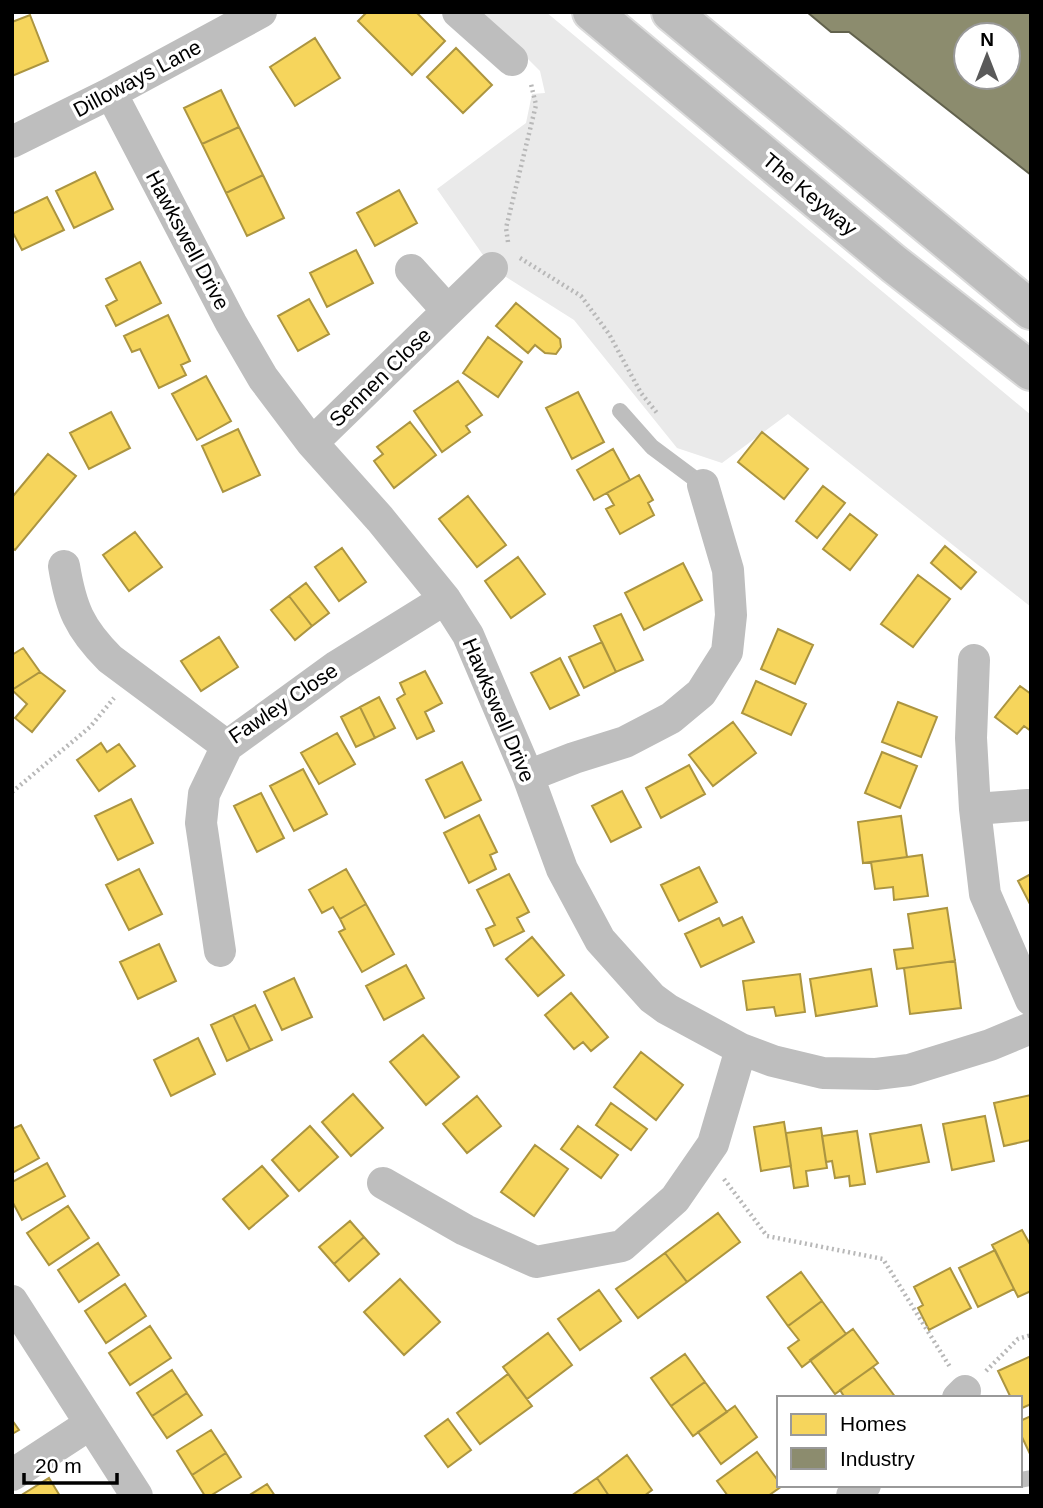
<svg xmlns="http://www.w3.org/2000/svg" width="1043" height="1508" viewBox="0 0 1043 1508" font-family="Helvetica,sans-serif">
	<rect width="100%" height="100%" fill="#fff"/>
	<path fill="#eaeaea" d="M481,12H546L1031,415V607L788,414L722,463L677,448L574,320L492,268L437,189L526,123L532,94L545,93L540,71Z"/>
	<path fill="#f6d55c" stroke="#ac9540" stroke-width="2" d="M367,12H416L445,41L412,75L358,21Z
		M30,15L48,61L12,76V22Z
		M315,38L340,78L295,106L270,67Z
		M456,48L492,85L463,113L427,77Z
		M221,90L239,127L202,144L184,108Z
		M239,127L263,175L226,193L202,144Z
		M95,172L113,209L74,228L56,191Z
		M263,175L284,218L247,236L226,193Z
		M399,190L417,223L375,246L357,213Z
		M47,197L64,230L22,250L12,231V214Z
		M356,250L373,283L327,307L310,273Z
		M140,262L161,303L116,326L106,306L117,300L106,279Z
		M309,299L329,334L298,351L278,316Z
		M516,303L560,339L561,347L556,354L545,353L535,345L528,353L496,326Z
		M168,315L190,361L181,365L186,375L159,388L140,349L132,352L124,336Z
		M488,337L522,362L498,397L463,373Z
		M206,376L231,421L197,440L172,394Z
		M458,381L482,415L466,426L470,432L442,452L414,411Z
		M578,392L604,442L572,459L546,408Z
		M111,412L130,448L89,469L70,433Z
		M410,422L436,455L394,488L374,461L383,454L377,447Z
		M238,429L260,475L223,492L202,446Z
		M762,432L808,469L784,499L738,462Z
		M613,449L630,480L594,500L577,470Z
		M48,454L76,476L15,550L12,548V493L14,495Z
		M639,475L653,500L648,503L654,515L620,534L606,509L614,505L607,493Z
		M823,486L845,503L817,538L796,521Z
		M468,496L506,545L477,567L439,519Z
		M850,514L877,535L850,570L823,549Z
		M135,532L162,567L129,591L103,555Z
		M945,546L976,572L961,589L931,563Z
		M342,548L366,582L339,601L315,567Z
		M518,557L545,594L511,618L485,581Z
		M683,563L702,600L644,630L625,593Z
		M918,575L950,599L913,647L881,624Z
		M306,583L329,613L312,626L289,596Z
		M289,596L312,626L295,640L271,610Z
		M621,614L643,660L616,672L594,626Z
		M778,629L813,645L795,684L761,669Z
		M219,637L238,667L201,691L181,661Z
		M602,642L616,672L584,688L569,657Z
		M23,648L40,672L12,690V655Z
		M560,658L579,695L550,709L531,673Z
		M425,671L442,703L425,712L434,731L417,739L397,699L405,694L400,683Z
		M40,672L65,691L32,732L15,718L27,704L12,690Z
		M756,681L806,704L791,735L742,713Z
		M1020,686L1031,694V731L1024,726L1017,734L995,717Z
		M379,697L395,728L375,738L360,707Z
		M898,702L937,717L921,757L882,742Z
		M360,707L375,738L356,747L341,717Z
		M733,722L756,753L713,786L689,755Z
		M337,733L355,764L319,784L301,753Z
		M101,743L107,752L119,744L135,766L99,791L77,760Z
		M882,752L917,766L900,808L865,793Z
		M462,762L481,800L445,818L426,780Z
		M689,765L705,794L661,818L646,788Z
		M303,769L327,814L294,831L270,786Z
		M622,791L641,827L611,842L592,806Z
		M261,793L284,838L257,852L234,806Z
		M131,799L153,843L118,860L95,816Z
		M479,815L497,852L490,855L496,869L469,883L444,833Z
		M901,816L907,857L863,863L858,822Z
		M922,855L928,896L894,900L893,887L875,889L871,862Z
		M699,867L717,902L679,921L661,885Z
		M139,869L162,914L129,930L106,885Z
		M346,869L366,904L340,919L333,907L322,913L309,890Z
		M509,874L529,912L517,918L524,931L494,946L486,929L495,925L477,890Z
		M1031,874V906L1018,881Z
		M366,904L394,954L362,972L339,932L345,929L340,919Z
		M947,908L955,961L897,969L894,950L913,948L908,914Z
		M742,917L754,942L701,967L685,934L719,918L723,926Z
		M532,937L564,975L538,996L506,959Z
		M159,944L176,981L138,999L120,962Z
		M955,961L961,1008L910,1014L904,968Z
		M406,965L424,998L384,1020L366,986Z
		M871,969L877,1006L816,1016L810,979Z
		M800,974L805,1012L776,1016L774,1007L747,1010L743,981Z
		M294,978L312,1017L282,1030L264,992Z
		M571,993L608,1037L591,1051L583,1042L574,1049L545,1015Z
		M255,1005L272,1040L250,1050L233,1015Z
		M233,1015L250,1050L227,1061L211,1025Z
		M423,1035L459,1077L426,1105L390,1062Z
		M198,1038L215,1074L171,1096L154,1060Z
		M641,1052L683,1085L656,1120L614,1087Z
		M353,1094L383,1128L351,1156L322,1122Z
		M1031,1095V1140L1004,1146L994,1103Z
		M477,1096L501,1126L467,1153L443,1124Z
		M611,1103L647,1129L631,1150L596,1125Z
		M985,1116L994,1161L952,1170L943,1124Z
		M784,1122L791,1166L761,1171L754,1127Z
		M21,1125L39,1158L12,1173V1129Z
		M921,1125L929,1162L877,1172L870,1134Z
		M310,1126L338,1157L299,1191L272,1160Z
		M578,1126L618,1155L601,1178L561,1149Z
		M821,1128L827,1168L806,1171L808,1186L794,1188L786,1133Z
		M857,1131L865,1184L850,1186L849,1176L835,1178L832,1161L826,1162L822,1136Z
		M535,1145L568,1169L534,1216L501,1192Z
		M47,1163L65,1196L22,1220L12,1201V1182Z
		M262,1166L288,1196L249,1229L223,1199Z
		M68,1206L89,1238L49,1265L27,1233Z
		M718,1213L740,1242L687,1282L665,1253Z
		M350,1221L364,1237L334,1264L319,1247Z
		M1022,1230L1031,1246V1291L1018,1297L992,1245Z
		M364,1237L379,1254L349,1281L334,1264Z
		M98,1243L119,1275L79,1302L58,1270Z
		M995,1250L1014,1289L978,1307L959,1268Z
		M665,1253L687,1282L638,1318L616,1289Z
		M950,1268L971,1308L929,1330L918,1308L923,1305L914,1287Z
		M801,1272L822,1301L788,1326L767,1297Z
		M400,1279L440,1322L404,1355L364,1312Z
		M125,1284L146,1316L106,1343L85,1311Z
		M599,1290L621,1321L580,1350L558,1319Z
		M822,1301L846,1334L802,1367L788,1348L799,1340L788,1326Z
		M150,1326L171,1358L130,1385L109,1353Z
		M853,1329L878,1363L835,1394L810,1360Z
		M548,1333L572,1365L527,1399L503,1367Z
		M685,1354L705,1382L671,1406L651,1378Z
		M1031,1356V1404L1020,1409V1398H1011L998,1371Z
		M873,1367L896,1398H845L840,1390Z
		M172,1370L187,1393L152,1416L137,1393Z
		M508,1374L532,1406L480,1444L457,1413Z
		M705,1382L727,1412L693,1436L671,1406Z
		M187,1393L202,1415L167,1438L152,1416Z
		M735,1406L757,1437L721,1464L698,1432Z
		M1031,1416V1456L1020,1433V1421Z
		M448,1419L471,1450L448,1467L425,1436Z
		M12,1420L19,1430L12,1434Z
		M211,1430L226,1453L192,1475L177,1451Z
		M757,1452L779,1482V1485L782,1486L768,1496H728L717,1481Z
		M226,1453L241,1477L210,1496H205L192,1475Z
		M627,1455L652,1490L644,1496H609L597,1478Z
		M49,1478L60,1496H20Z
		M597,1478L609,1496H571Z
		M267,1484L275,1496H248Z"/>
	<path fill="#8c8c6e" stroke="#62624d" stroke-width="2" fill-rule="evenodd" d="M807,12H1031V175L849,32H831ZM966,35H1008V77H966Z"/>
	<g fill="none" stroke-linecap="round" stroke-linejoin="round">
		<defs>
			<path id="trunk" d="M592,12L894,264L1031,371
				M671,12L1031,310"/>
		</defs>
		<use href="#trunk" stroke="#dbdbdb" stroke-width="42"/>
		<path stroke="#b8b8b8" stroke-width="4.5" stroke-dasharray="2 3.5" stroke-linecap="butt" d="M508,242L506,228L536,105L531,84
			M520,258L581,296L609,334L641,393L657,413
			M12,792L90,727L114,698
			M724,1179L767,1236L883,1259L950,1367
			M986,1371L1018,1339L1031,1335"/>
		<path stroke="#bebebe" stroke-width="16" d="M620,411L652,447L703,485
			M1020,1480L1031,1478"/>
		<path stroke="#bebebe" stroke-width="32" d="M458,12L512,60
			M111,93L231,323L263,378L312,443L380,519L445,599L468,635L528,776L562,869L600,940L652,998L667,1009L741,1049L773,1061L823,1073L876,1074L909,1070L990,1045L1031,1028
			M12,142L111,93L261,12
			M411,270L447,310
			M312,443L492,268
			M64,566C71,608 79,628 110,659L227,746L337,666L445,599
			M974,660L971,738L975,809L985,894L1031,1000
			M528,776L574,758L625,742L671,718L701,693L727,652L731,615L728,570L703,485
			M975,809L1028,805
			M220,951L201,823L204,794L227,746
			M383,1183L465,1230L536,1262L622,1246L675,1199L713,1144L741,1049
			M12,1301L137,1496
			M958,1398L965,1391
			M12,1475L90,1424
			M852,1496L865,1485"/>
		<use href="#trunk" stroke="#bdbdbd" stroke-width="38"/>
	</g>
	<g text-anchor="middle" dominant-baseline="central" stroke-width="7" stroke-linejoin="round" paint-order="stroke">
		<g font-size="21" fill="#000" stroke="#fff">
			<text transform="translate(137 78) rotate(-28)">Dilloways Lane</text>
			<text transform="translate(810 194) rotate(40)">The Keyway</text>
			<text transform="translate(188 240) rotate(62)">Hawkswell Drive</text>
			<text transform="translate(380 377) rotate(-44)">Sennen Close</text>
			<text transform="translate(283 703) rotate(-34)">Fawley Close</text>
			<text transform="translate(499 710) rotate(67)">Hawkswell Drive</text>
		</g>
	</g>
	<rect width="1043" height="1508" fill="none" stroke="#000000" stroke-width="28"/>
	<rect x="777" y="1396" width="245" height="91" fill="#ffffff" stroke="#999999" stroke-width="2"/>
	<rect x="791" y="1414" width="35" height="21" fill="#f6d55c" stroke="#999999" stroke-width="2"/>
	<text x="840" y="1431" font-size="21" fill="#000000">Homes</text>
	<rect x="791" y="1448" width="35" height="21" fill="#8c8c6e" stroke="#999999" stroke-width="2"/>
	<text x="840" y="1466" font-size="21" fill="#000000">Industry</text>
	<g transform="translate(987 56)"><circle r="33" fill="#ffffff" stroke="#999999" stroke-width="2"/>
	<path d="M0-5L12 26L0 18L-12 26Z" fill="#595959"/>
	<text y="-10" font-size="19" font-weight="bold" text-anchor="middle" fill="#000000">N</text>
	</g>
	<path d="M24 1473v10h93v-10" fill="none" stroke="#000000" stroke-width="3.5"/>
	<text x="35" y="1473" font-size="21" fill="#000000" stroke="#ffffff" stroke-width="5" paint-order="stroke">20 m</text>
</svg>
